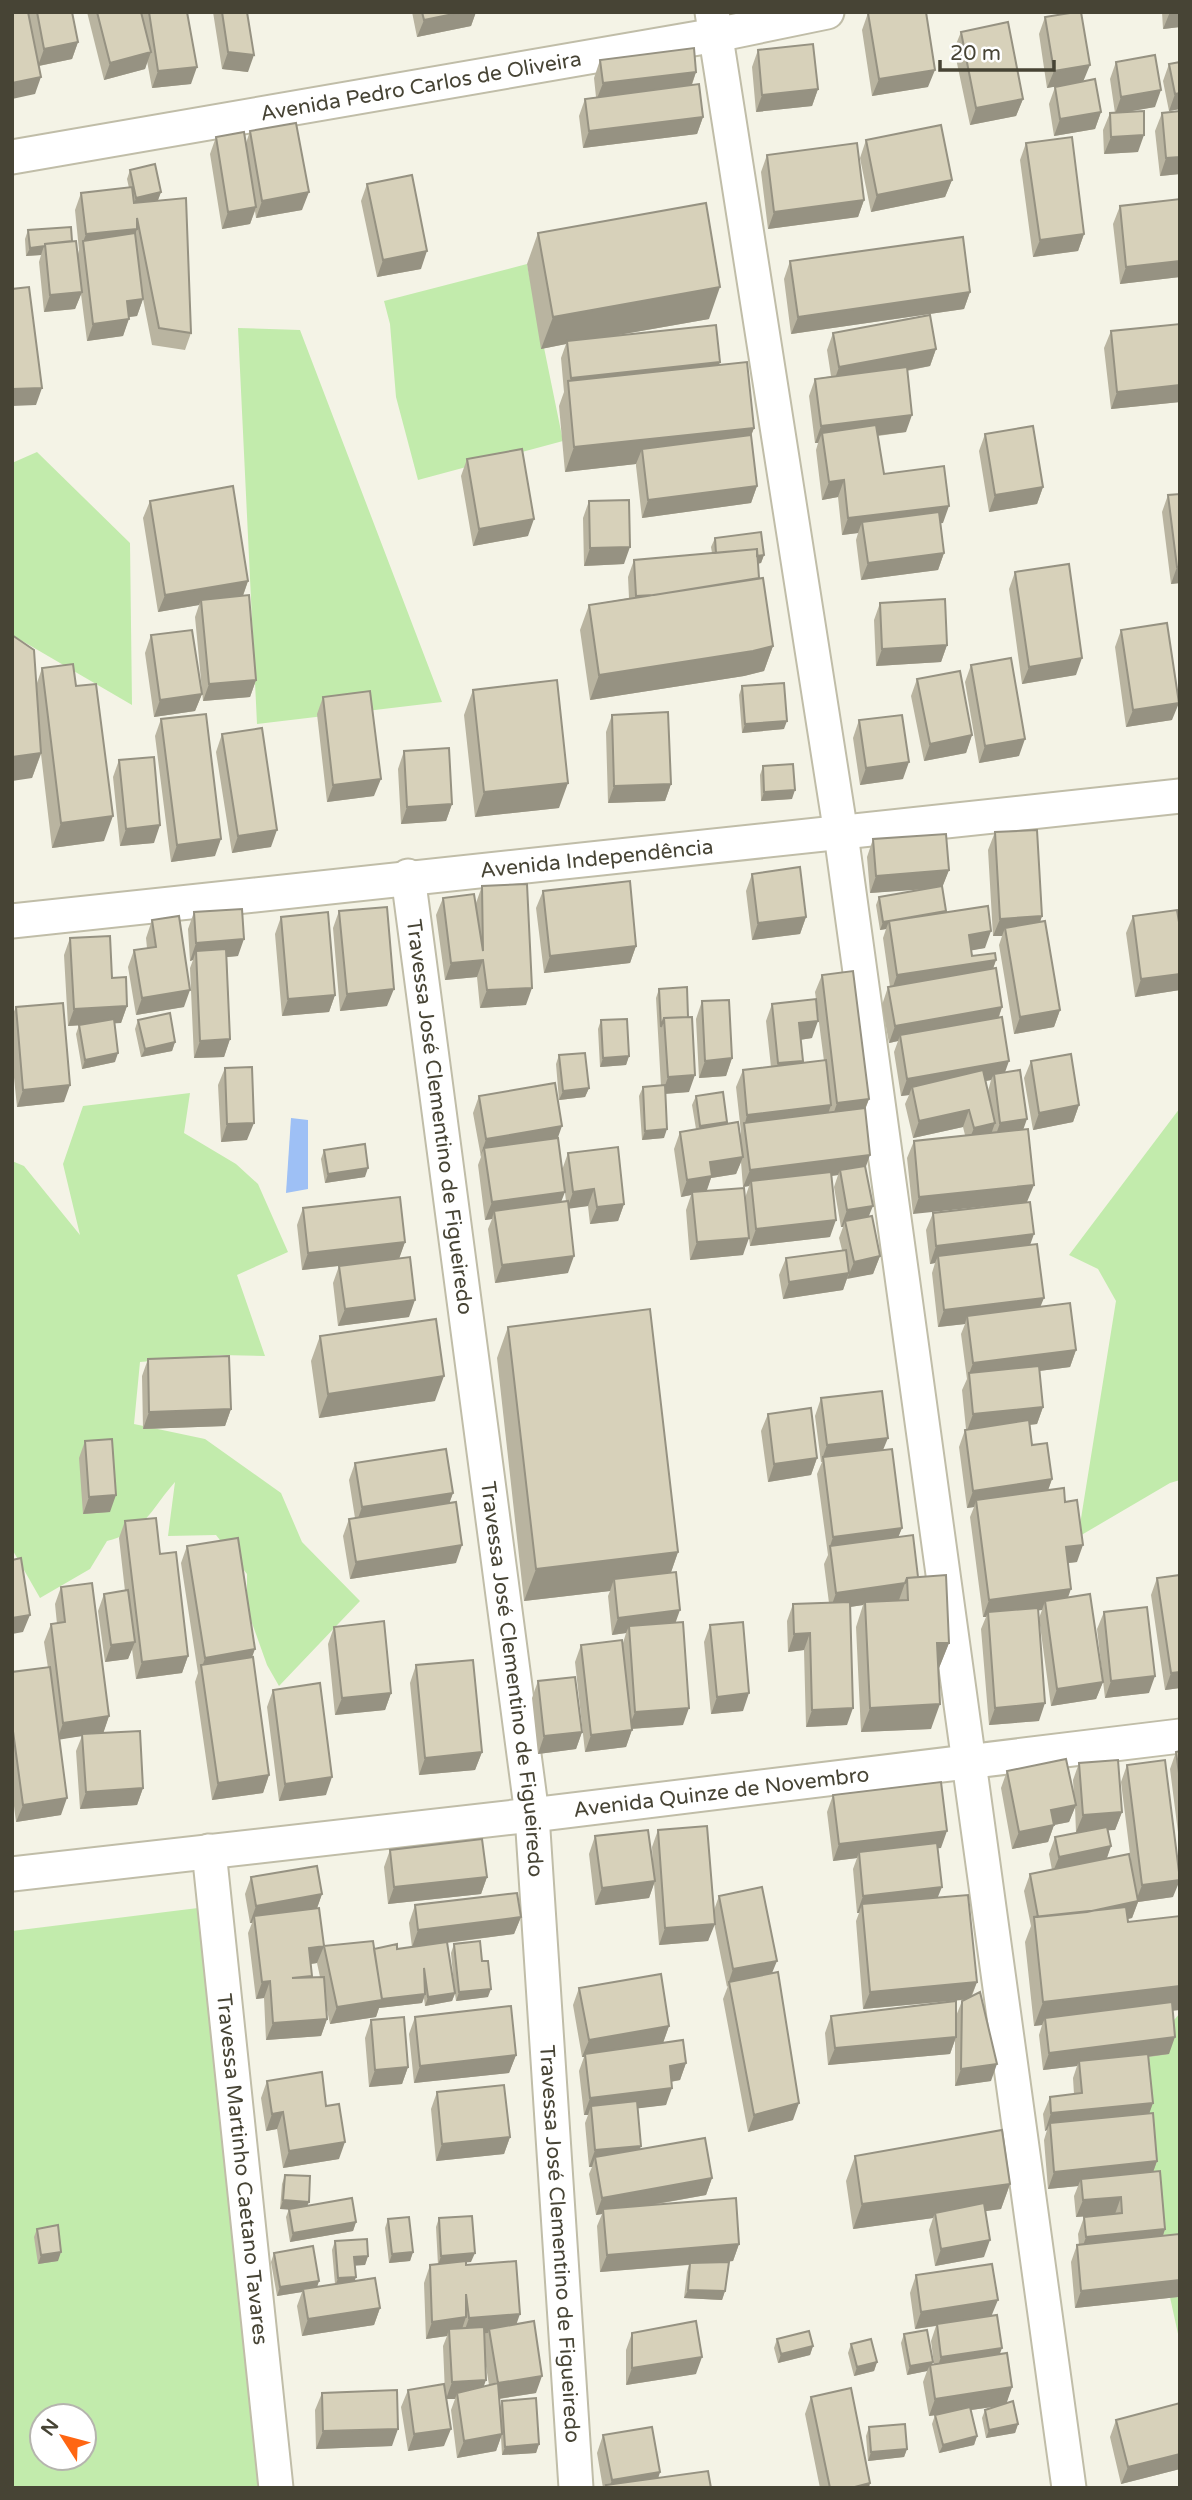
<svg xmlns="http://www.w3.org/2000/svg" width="1192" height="2500" viewBox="0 0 1192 2500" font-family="'Varela Round',sans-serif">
	<rect width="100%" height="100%" fill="#f4f3e6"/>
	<path fill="#c2ebac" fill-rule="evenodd" d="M527,264L563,441L418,480L396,397L390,324L384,301Z
		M238,328L300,330L442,702L257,724Z
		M37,452L130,543L132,705L12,635V463Z
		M190,1093L184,1133L236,1164L258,1184L288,1252L237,1275L265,1356L220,1355L140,1362L134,1424L205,1439L281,1493L302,1542L360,1601L279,1686L267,1665L247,1609V1574L216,1535L168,1536L175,1482C151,1509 146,1531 107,1541L90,1569L40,1598L12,1549V1161L24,1166L80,1235L63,1164L83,1106Z
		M1180,1108V1480L1170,1483L1078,1537L1116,1301L1098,1269L1069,1255Z
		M198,1908L258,2488H12V1931ZM42,2416H84V2458H42Z
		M1180,2013V2343L1159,2247L1139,2061Z"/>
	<path fill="#9ec0f5" d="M291,1118L308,1120V1189L286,1193Z"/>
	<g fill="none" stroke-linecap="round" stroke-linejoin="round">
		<defs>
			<g id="street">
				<path d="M712,12L841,834L1069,2488"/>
				<path id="s1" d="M12,157L716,35L827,12"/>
				<path id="s2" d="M408,876L532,1815L576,2488"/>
				<path id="s3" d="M12,921C401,877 791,840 1180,796"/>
				<path id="s4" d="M209,1851L276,2488"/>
				<path id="s5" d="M12,1874L532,1815L1180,1736"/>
			</g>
		</defs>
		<use href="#street" stroke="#c0bda8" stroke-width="37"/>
		<use href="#street" stroke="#fff" stroke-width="33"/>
	</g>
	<path fill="#b9b4a0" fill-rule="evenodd" d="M12,12H72L78,42L72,59L39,66L35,94Z
		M87,12H187L191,84L152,88L147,61L145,69L104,80Z
		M213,12H247L248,72L222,69Z
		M412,12H476L471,26L417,37Z
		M1162,12H1180V27L1163,29Z
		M868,13L928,87L872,96L862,30Z
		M1045,17L1101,112L1095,129L1054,136L1049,104L1055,87L1057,86L1047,88L1039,34Z
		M961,32L1023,99L1016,116L970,125L954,49Z
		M758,50L818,89L812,106L756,112L752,67Z
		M600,60L696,72L692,85L703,117L697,134L583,148L579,116L585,99L596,97L594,78Z
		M1116,62L1155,107L1124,112L1138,152L1104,154L1103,130L1110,113H1115L1110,79Z
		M1180,62V109L1169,111L1163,81L1169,64Z
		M1162,113L1180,174L1160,176L1155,131Z
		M250,131L302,210L256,218L255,211L250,224L222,229L210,154L216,137L246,143Z
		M866,140L952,180L945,197L871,212L860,158Z
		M1026,143L1084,234L1078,251L1033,257L1020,160Z
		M767,155L864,200L858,217L768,229L761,172Z
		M130,170L161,192L158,200L191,333L185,350L152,345L143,299L137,316L129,317L123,336L87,341L81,294L75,309L44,312L39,262L41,255L26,256L25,239L28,230L78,254L79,250L75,210L81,193L129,188L127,179Z
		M367,184L421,269L377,277L361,201Z
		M1180,199V277L1120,284L1113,224L1120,206Z
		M538,233L709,319L618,335L719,365L754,428L751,435L757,486L751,503L642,518L636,466V464L565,472L559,406L564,392L561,358L566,344L541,349L527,264Z
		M790,261L970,292L964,309L791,334L784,279Z
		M1180,324V402L1111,409L1104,348L1111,331Z
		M833,333L936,349L930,366L907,371L906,432L878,436L884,474L943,523H940L944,553L938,570L861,580L856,540L858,533L842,535L838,497L822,500L816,450L818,443H815L809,396L815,379L831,376L827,350Z
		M985,434L1043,487L1037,504L989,512L979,451Z
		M467,459L528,536L473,546L461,476Z
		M1168,495L1180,583L1171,584L1162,512Z
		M150,501L248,581L243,596L256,680L250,697L203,701L195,617L199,605L158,612L143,518Z
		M589,501L624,564L584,566L583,518Z
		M715,538L764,555L761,563L758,564L759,578L773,646L764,671L744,676L590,700L580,630L589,605L629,598L628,577L634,560L712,553L711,547Z
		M1015,572L1076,675L1022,684L1009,589Z
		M880,603L947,645L941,662L876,666L874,620Z
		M1121,630L1172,720L1126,727L1115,647Z
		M151,635L202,694L195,711L154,717L145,653Z
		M971,665L1019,756L979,763L965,682Z
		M42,668L76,686L104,841L52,848L41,754L32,778L37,683Z
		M917,679L972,735L966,753L924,761L911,696Z
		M742,686L784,729L742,733L739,695Z
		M473,690L559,808L475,817L464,715Z
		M323,697L374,796L327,802L317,714Z
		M612,715L671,784L665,801L608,803L606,732Z
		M161,719L215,856L171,862L155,736Z
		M859,720L903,779L860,785L853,738Z
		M222,734L271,847L232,853L216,752Z
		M404,751L452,804L446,821L401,824L398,769Z
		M119,760L154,843L120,846L113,777Z
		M763,766L792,799L761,801L760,775Z
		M995,832L1042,916L1040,922L1060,1010L1054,1027L1014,1034L999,945L1002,936H993L988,850Z
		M873,839L949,870L942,887L945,912L985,948L971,950L972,956L996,960L993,969L1002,1007L999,1017L1005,1072L1027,1119L913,1214L907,1158L914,1141L965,1135L963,1127L913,1138L905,1104L909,1095L901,1096L894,1052L898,1041L889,1043L882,1005L888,987H890L883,938L886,929L880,930L876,905L879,897L930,888L870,893L867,857ZM991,1080L988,1091L986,1081Z
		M752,874L806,917L800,934L752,940L746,891Z
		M482,886L526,1005L480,1008L477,977L445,980L436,915L443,898L476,903Z
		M543,891L636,946L630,963L544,973L536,908Z
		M339,911L387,1006L340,1011L333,928Z
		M194,912L238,956L227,957L230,1039L224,1057L194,1058L190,968L193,960L190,961L188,929Z
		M1133,916L1180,928V990L1135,997L1126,933Z
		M281,917L335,995L329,1012L282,1016L275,934Z
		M152,920L184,1007L136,1015L128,967L134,950L147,948L146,938Z
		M70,938L112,978L127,1006L121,1023H115V1062L82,1069L76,1034L79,1025L68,1026L64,955Z
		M822,975L869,1099L865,1110V1167L869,1216L880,1256L873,1274L847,1278L843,1290L783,1299L779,1275L786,1258L842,1250L839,1238L843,1227H841L834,1187L838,1175L832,1176L830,1237L750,1246L747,1222L743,1255L690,1260L686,1210L691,1195L681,1197L674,1149L680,1132L696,1129L692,1105L696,1096L740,1136L741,1132L736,1087L743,1070L771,1067L766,1021L772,1004L812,1038L800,1040L803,1061L802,1063L824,1061L815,992ZM741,1162L743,1187L749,1186L745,1198L706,1191L711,1178L736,1174Z
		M659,989L689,1092L665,1094L664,1138L642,1140L639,1096L643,1087L661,1086L656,998Z
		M702,1001L732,1058L726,1076L699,1078L696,1019Z
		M16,1007L64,1102L17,1107L12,1058V1016Z
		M138,1020L175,1042L172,1051L141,1057L135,1029Z
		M601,1020L629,1056L626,1065L600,1067L598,1029Z
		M559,1055L589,1088L585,1097L559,1100L556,1064Z
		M1031,1061L1079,1105L1073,1122L1033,1130L1024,1078Z
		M225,1068L247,1140L221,1142L218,1085Z
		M479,1096L558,1138L561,1202L566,1201L562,1170L568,1153L624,1204L618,1221L590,1224L588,1206L569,1208L568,1273L495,1283L488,1229L492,1219L485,1220L478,1165L481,1157L473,1113Z
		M324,1150L365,1177L325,1183L321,1159Z
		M303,1208L405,1242L399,1258L409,1317L338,1326L333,1283L339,1266L302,1270L297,1225Z
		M933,1213L1030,1245L1040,1307L1076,1350L1070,1367L1039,1371L1043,1407L1037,1424L1030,1425L1032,1445L1052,1479L1048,1490L1065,1502L1077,1562L1068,1563V1597L1103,1682L1096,1699L1051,1706L1039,1618L1042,1610H1038L1039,1721L989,1725L981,1629L986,1617H983L970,1517L974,1507L967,1508L959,1447L965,1430L966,1429L962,1390L967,1379L961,1334L965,1324L938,1327L932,1273L935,1263L930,1264L926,1230Z
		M508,1327L678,1552L671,1572L683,1725L632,1729L626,1747L585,1752L575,1662L581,1645L623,1643L626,1633L612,1635L608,1596L610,1591L524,1601L497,1358Z
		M320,1336L435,1401L319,1418L311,1361Z
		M148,1359L231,1409L225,1426L143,1429L142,1376Z
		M821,1398L883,1450L902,1528L898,1537L918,1577L949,1643L939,1668H938L931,1729L861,1732L856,1627L863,1605L850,1607L847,1725L806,1727L804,1650L788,1652L787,1621L793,1604L829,1603L824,1564L828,1555L817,1474L822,1462H821L815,1416Z
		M768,1414L817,1458L811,1475L768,1482L761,1431Z
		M85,1441L110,1512L83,1514L79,1458Z
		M355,1463L453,1493L449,1503L456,1563L350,1579L343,1536L349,1519L355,1518L349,1480Z
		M125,1521L160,1554L188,1656L182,1673L136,1679L132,1649L128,1659L105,1662L98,1611L104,1594L125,1591L119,1538Z
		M187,1546L252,1657L269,1775L263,1793L212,1800L195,1682L198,1673L181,1563Z
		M1180,1575V1688L1165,1690L1151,1595L1157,1578Z
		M61,1587L109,1716L103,1733L143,1788L137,1805L80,1809L76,1751L82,1736L59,1739L61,1815L16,1822L12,1790V1672L48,1668L44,1642L51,1624H57L55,1604Z
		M1104,1612L1149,1693L1105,1698L1097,1629Z
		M710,1625L743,1711L711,1714L704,1642Z
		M334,1627L391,1693L385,1710L335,1715L328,1644Z
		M416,1665L482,1752L475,1770L419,1775L410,1683Z
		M538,1681L582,1732L576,1749L538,1754L532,1698Z
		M273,1690L326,1795L279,1801L267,1707Z
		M1180,1751V1848L1170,1769L1176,1752Z
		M1079,1763L1122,1812L1115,1830H1108L1111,1846L1106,1859L1131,1862L1121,1782L1127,1765L1173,1897L1138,1902L1132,1918L1128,1919V1922L1173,2011L1169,2054L1149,2057V2113L1157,2161L1153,2172L1165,2229L1163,2236L1178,2297L1075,2308L1071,2262L1077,2245H1079L1078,2234L1084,2217L1110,2214L1076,2217L1074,2196L1078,2186L1048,2189L1044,2140L1047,2130L1045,2131L1043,2114L1050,2097L1074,2094L1073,2078L1077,2066L1043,2070L1039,2035L1042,2025L1034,2026L1025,1942L1031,1926L1024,1891L1030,1874L1052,1870L1049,1854L1055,1837L1081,1832H1076L1075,1807L1069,1822L1054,1825L1048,1842L1012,1849L1001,1788L1007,1771L1074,1796L1073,1780Z
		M833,1795L941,1848H938V1897L977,1982L972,1996L991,2081L955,2086V2040L950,2054L828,2065L825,2033L831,2016H956L962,2001L963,2000L863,2009L856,1921L859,1913H857L853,1869L857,1858L833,1861L827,1812Z
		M658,1830L714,1910L719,1896L772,1973L793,2120L748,2132L723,1999L728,1986L727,1987L714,1923L708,1941L659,1945L654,1883L649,1898L595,1905L589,1854L595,1836L653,1867L652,1847Z
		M390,1850L487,1877L481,1894L388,1904L384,1867Z
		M251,1877L322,1894L317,1908L324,1946L374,1949H397L412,1947L409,1923L415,1905L521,1917L514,1934L447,1943L454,1986L451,1953L454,1944L482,1961L488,1997L456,2001L455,1994L452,2001L425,2006L424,1998L422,2003L379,2008L376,2017L330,2024L325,2001L327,2019L321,2036L266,2040L264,1998L256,1999L248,1933L252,1923H250L245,1894ZM317,1963L320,1977L311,1978V1964Z
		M579,1988L669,2026L663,2043L686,2063L680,2080L671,2082L666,2105L637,2108L639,2149L712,2178L706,2195L652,2205L739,2244L733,2261L725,2262V2291L722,2300L684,2298L687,2272L689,2265L600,2272L597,2226L602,2214L596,2215L589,2174L592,2167H589L585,2123L588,2115H584L579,2071L584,2057H582L573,2005Z
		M415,2017L516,2055L509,2073L414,2083L409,2034Z
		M371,2020L408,2067L402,2084L369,2087L365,2038Z
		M267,2081L326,2106L339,2159L283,2168L277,2129L266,2131L261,2098Z
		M437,2092L510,2137L504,2154L436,2161L431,2109Z
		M855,2156L1010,2184L1001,2209L985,2211L984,2257L935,2266L929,2230L933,2218L853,2229L846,2181Z
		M285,2175L307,2206L356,2222L353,2231L290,2242L286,2217L289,2209H280L282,2184Z
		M439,2218L471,2262H466V2265L516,2324L536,2393L499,2399L500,2408L502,2401L539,2444L536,2453L502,2455L501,2437L496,2451L457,2458L451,2410L455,2399H446L444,2446L408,2451L401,2407L408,2390L445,2393L443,2346L447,2336L426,2339L424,2283L430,2265H438L436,2227ZM485,2360L489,2385L484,2386Z
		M388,2219L413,2252L410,2261L389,2263L385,2228Z
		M37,2229L58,2261L38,2264L34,2237Z
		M335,2241L368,2256L365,2265H355L354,2281L380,2308L374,2325L302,2336L297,2306L302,2292L277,2296L271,2262L274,2253L319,2281L317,2287L335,2284L332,2250Z
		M916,2275L992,2316L1000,2354L1012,2387L1006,2403L1018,2424L1015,2433L986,2438L982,2418L985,2410L999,2406L971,2410L977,2436L974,2445L939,2453L932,2424L935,2415L929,2416L923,2382L927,2371L907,2375L901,2343L904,2334L932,2364H934L931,2341L936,2326L915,2329L910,2293Z
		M632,2333L696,2374L626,2385V2350Z
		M777,2339L813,2346L810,2355L778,2363L774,2348Z
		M851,2344L877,2362L874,2371L854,2376L848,2353Z
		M322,2393L392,2446L316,2449L315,2410Z
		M811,2397L869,2488H820L805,2414Z
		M1180,2403V2469L1121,2484L1110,2437L1116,2420Z
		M869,2427L907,2449L904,2457L868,2461L866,2436Z
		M603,2435L660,2472L658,2478L711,2488H603L597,2453Z"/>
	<path fill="#969282" d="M463,12H476L471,26L417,37L424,20Z
		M1170,12H1180V27L1163,29Z
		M78,42L72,59L38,66L44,49Z
		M151,52L145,69L104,80L110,63Z
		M228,52L254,55L248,72L222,69Z
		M1090,65L1083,82L1047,88L1054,71Z
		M197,67L191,84L152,88L158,71Z
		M935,70L928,87L872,96L879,79Z
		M696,72L690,89L596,101L603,83Z
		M41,77L35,94L12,99V83Z
		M818,89L812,106L756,112L762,95Z
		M1161,90L1155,107L1115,114L1121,97Z
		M1180,93V109L1169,111L1175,94Z
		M1023,99L1016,116L970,125L976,108Z
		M1101,112L1095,129L1054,136L1060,119Z
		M703,117L697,134L583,148L589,131Z
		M1144,135L1138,152L1104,154L1111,137Z
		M1180,157V174L1160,176L1166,158Z
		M952,180L945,197L871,212L877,195Z
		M161,192L158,200L133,206L136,198Z
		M309,192L302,210L256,218L262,201Z
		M864,200L858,217L768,229L774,212Z
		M256,207L250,224L222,229L228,212Z
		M137,229L131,246L83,242L86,234Z
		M1084,234L1078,251L1033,257L1040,240Z
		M44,246L41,255L26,256L30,248Z
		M427,251L421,269L377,277L383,260Z
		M1180,261V277L1120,284L1126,267Z
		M720,287L709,319L567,344V341L566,344L541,349L553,317Z
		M82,292L75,309L44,312L50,295Z
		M970,292L964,309L791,334L798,317Z
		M143,299L137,316L121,318L127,301Z
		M129,319L123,336L87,341L93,324Z
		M936,349L930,366L833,384L839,367Z
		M720,362L714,379L569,384L571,378Z
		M1180,385V402L1111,409L1117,392Z
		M42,388L36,405L12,406V389Z
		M912,415L906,432L823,442L822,433L818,443H815L821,426Z
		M754,428L745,452L642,449L636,464L565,472L574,447Z
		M844,480L838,497L822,500L829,482Z
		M757,486L751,503L642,518L648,500Z
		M1043,487L1037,504L989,512L995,495Z
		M949,506L943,523L864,532L862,522L858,533L842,535L848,518Z
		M534,519L528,536L473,546L479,529Z
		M630,547L624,564L584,566L590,548Z
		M944,553L938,570L861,580L868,563Z
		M764,555L761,563L714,570L718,561Z
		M1177,567H1180V583L1171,584Z
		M248,581L242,598L201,600L199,605L158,612L165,595Z
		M947,645L941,662L876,666L882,649Z
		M773,646L764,671L744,676L590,700L599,675Z
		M1082,658L1076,675L1022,684L1029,667Z
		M256,680L250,697L203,701L209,684Z
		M202,694L195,711L154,717L160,700Z
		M1179,703L1172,720L1126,727L1133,710Z
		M787,721L784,729L742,733L745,724Z
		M972,735L966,753L924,761L930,744Z
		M1025,739L1019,756L979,763L985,746Z
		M41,753L32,778L12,781V757Z
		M909,762L903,779L860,785L866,768Z
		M381,779L374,796L327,802L333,785Z
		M568,783L559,808L475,817L484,792Z
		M671,784L665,801L608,803L614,786Z
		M795,790L792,799L761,801L764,792Z
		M452,804L446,821L401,824L407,807Z
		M113,816L104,841L52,848L61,823Z
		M160,825L154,843L120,846L126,829Z
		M277,830L271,847L232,853L238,836Z
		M221,839L215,856L171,862L177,845Z
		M949,870L942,888L870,893L876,876Z
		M946,911L943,920L889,921L886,929L880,930L883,922Z
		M1042,916L1036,934L1005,928L1002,936H993L1000,919Z
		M806,917L800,934L752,940L758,923Z
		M991,931L985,948L963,952L969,935Z
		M244,939L238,956L197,960L196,951L193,960L190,961L196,943Z
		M636,946L630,963L544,973L550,956Z
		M483,960L477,977L445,980L451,963Z
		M996,960L990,977L891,992L897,975Z
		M1180,974V990L1135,997L1141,979Z
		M532,988L526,1005L480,1008L487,990Z
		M394,989L387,1006L340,1011L347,994Z
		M190,990L184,1007L136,1015L142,998Z
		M335,995L329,1012L282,1016L288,999Z
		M127,1006L121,1023L68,1026L74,1009Z
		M1002,1007L996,1024L900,1035L898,1041L889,1043L895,1026Z
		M1060,1010L1054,1027L1014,1034L1020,1017Z
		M818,1021L812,1038L792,1041L799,1023Z
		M230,1039L224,1057L194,1058L200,1041Z
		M175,1042L172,1051L141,1057L145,1049Z
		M118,1053L115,1062L82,1069L85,1060Z
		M629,1056L626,1065L600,1067L603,1058Z
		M732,1058L726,1076L699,1078L705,1061Z
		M803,1061L796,1078L772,1080L778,1063Z
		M1009,1061L1003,1078L994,1074L991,1080L913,1094L912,1087L909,1095L901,1096L907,1079Z
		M695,1075L689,1092L662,1094L668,1077Z
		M70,1085L64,1102L17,1107L23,1090Z
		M589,1088L585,1097L559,1100L563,1091Z
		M869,1099L862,1116L831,1121L837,1103Z
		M831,1105L825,1123H745L747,1115Z
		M1079,1105L1073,1122L1033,1130L1039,1113Z
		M969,1110L963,1127L913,1138L919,1121Z
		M1027,1119L1021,1136L994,1140L1000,1123Z
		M727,1122L724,1131L697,1135L700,1126Z
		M254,1123L247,1140L221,1142L227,1124Z
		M995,1123L989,1140L967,1145L974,1128Z
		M562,1126L556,1143L484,1148L480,1157L486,1139Z
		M667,1129L664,1138L642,1140L645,1131Z
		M870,1155L864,1172L840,1170L838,1175L752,1186L751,1181L749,1186L743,1187L750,1170Z
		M743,1157L736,1174L711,1178L706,1193L692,1192L691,1195L681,1197L687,1180L710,1162Z
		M368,1168L365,1177L325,1183L328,1174Z
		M1034,1185L1027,1202L913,1214L919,1197Z
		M594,1189L588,1206L567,1209L573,1192Z
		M565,1192L558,1210L494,1211L492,1219L485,1220L492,1202Z
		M624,1204L618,1221L590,1224L597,1207Z
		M873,1206L866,1223L845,1221L843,1227H841L847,1210Z
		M836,1220L830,1237L750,1246L756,1229Z
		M1034,1234L1028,1251L938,1256L935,1263L930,1264L936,1246Z
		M749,1238L743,1255L690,1260L697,1242Z
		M405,1242L399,1259L302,1270L308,1253Z
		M574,1256L568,1273L495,1283L502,1265Z
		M880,1256L873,1274L847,1279L854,1262Z
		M849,1273L843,1290L783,1299L789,1282Z
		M1044,1298L1037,1315L967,1316L965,1324L938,1327L944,1310Z
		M415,1300L409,1317L338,1326L345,1309Z
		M1076,1350L1070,1367L969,1380V1374L973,1363Z
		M444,1376L435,1401L319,1418L328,1394Z
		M1043,1407L1037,1424L967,1431L973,1414Z
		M231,1409L225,1426L143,1429L149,1412Z
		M888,1438L881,1455L823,1457L821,1462L827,1445Z
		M817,1458L811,1475L768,1482L774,1464Z
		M1052,1479L1046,1496L976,1500L974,1507L967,1508L973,1491Z
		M453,1493L447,1510L356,1524L362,1507Z
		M116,1495L110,1512L83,1514L89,1497Z
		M902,1528L895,1545L830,1546L827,1555L833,1537Z
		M462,1545L456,1563L350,1579L356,1562Z
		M1083,1545L1077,1562L1059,1564L1066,1547Z
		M678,1552L667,1584L614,1579L610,1591L524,1601L536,1569Z
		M905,1583L899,1600L865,1602L863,1605L830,1610L836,1593Z
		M1071,1589L1065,1606L1045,1601L1042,1610L988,1617V1612L986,1617H983L989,1600Z
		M680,1610L674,1627L629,1626L626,1633L612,1635L618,1618Z
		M30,1615L23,1632L12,1634V1618Z
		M810,1633L804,1650L788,1652L794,1634Z
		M135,1642L128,1659L105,1662L111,1645Z
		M937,1643H949L939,1668H928Z
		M255,1649L249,1666L202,1667L205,1658Z
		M188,1656L182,1673L136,1679L142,1662Z
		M1180,1672V1688L1165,1690L1171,1673Z
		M1155,1676L1149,1693L1105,1698L1111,1681Z
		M1103,1682L1096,1699L1051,1706L1057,1689Z
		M391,1693L385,1710L335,1715L342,1698Z
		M749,1693L743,1711L711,1714L717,1697Z
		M1045,1703L1039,1721L989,1725L995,1708Z
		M940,1704L931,1729L861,1732L870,1708Z
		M689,1708L683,1725L628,1729L635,1712Z
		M853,1708L847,1725L806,1727L812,1710Z
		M109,1716L103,1734H82V1736L57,1740L63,1723Z
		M632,1730L626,1747L585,1752L591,1735Z
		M582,1732L576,1749L538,1754L544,1736Z
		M482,1752L475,1770L419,1775L425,1758Z
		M269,1775L263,1793L212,1800L218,1783Z
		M332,1777L326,1795L279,1801L285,1784Z
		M143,1788L137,1805L80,1809L86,1792Z
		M67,1798L61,1815L16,1822L23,1805Z
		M1076,1805L1069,1822L1054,1825L1048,1842L1012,1849L1019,1832L1051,1810Z
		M1122,1812L1115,1830L1076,1832L1083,1815Z
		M947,1831L941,1848L860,1858L859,1852L857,1858L833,1861L839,1844Z
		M1111,1846L1105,1864L1052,1874L1059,1857Z
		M487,1877L481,1894L388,1904L394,1887Z
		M1180,1880L1173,1897L1138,1902L1132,1918L1036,1938L1039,1921L1136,1901L1142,1885Z
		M655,1881L649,1898L595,1905L602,1888Z
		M942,1887L935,1904H862L859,1913H857L863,1896Z
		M322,1894L316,1911L254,1916L252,1923H250L256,1906Z
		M521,1917L514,1934L412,1947L418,1930Z
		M715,1924L708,1941L659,1945L665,1928Z
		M324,1946L317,1963L303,1965L309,1948Z
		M777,1961L770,1978L729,1982L727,1987L733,1969Z
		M270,1981L264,1998L256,1999L262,1982Z
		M977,1982L970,1999L863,2009L870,1992Z
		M1180,1986V2010L1046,2025L1045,2018L1042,2025L1034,2026L1043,2002Z
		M491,1989L488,1997L456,2001L459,1992Z
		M455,1993L452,2001L425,2006L428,1997Z
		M425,1994L422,2003L379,2008L376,2017L330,2024L337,2007L378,1999Z
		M327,2019L321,2036L266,2040L273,2023Z
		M669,2026L663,2043L585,2054L584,2057H582L589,2040Z
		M956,2037L950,2054L828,2065L835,2048Z
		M1175,2037L1169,2054L1079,2065V2061L1077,2066L1043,2070L1049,2053Z
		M516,2055L509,2073L414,2083L420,2066Z
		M686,2063L680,2080L663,2083L670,2066Z
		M997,2064L991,2081L955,2086L961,2069Z
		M408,2067L402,2084L369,2087L375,2070Z
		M672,2088L666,2105L592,2114L591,2106L588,2115H584L590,2098Z
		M799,2103L793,2120L748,2132L754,2115Z
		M1153,2103L1147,2120L1050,2123L1047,2130L1045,2131L1051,2113Z
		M283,2112L277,2129L266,2131L272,2114Z
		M510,2137L504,2154L436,2161L442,2144Z
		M345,2142L339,2159L283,2168L289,2151Z
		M641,2146L635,2163L595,2157L592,2167H589L595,2150Z
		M1157,2161L1151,2178L1081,2179L1078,2186L1048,2189L1054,2172Z
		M712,2178L706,2195L604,2213L603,2209L602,2214L596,2215L602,2198Z
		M1010,2184L1001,2209L936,2218L935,2213L933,2218L853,2229L862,2204Z
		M1121,2197L1115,2214L1076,2217L1083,2200Z
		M283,2200L309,2202L305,2211L280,2209Z
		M356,2222L353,2231L290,2242L293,2233Z
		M1165,2229L1159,2247L1080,2254L1086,2237Z
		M990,2240L984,2257L935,2266L941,2249Z
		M739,2244L733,2261L600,2272L607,2255Z
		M61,2252L58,2261L38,2264L41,2255Z
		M413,2252L410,2261L389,2263L392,2254Z
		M475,2253L471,2262L438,2265L441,2256Z
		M368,2256L365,2265L351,2266L354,2257Z
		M356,2277L353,2286L335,2287L338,2278Z
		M1180,2280V2293L1178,2297L1075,2308L1081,2291Z
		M319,2281L316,2290L303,2289L302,2292L277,2296L280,2287Z
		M688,2290L725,2291L722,2300L684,2298Z
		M998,2300L991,2317L915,2329L921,2312Z
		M380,2308L374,2325L302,2336L308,2319Z
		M520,2314L514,2331L489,2329L488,2333L463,2335L469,2318Z
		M466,2317L460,2335L449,2329L447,2336L426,2339L432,2322Z
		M813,2346L810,2355L778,2363L781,2354Z
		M1002,2348L996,2365L935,2374L941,2357Z
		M702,2357L696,2374L626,2385L632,2368Z
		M877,2362L874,2371L854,2376L857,2367Z
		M933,2362L930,2369V2365L927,2371L907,2375L910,2366Z
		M542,2376L536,2393L491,2400L498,2383Z
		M486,2380L480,2397L457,2393L455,2399H446L452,2382Z
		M1012,2387L1006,2405L929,2416L935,2399Z
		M1018,2424L1015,2433L986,2438L989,2430Z
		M398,2429L392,2446L316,2449L323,2431Z
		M451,2429L444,2446L408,2451L414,2434Z
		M502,2434L496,2451L457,2458L464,2441Z
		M977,2436L974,2445L939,2453L943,2445Z
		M539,2444L536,2453L502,2455L505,2447Z
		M907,2449L904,2457L868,2461L871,2452Z
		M1180,2454V2469L1121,2484L1128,2467Z
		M660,2472L655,2488H609L612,2480Z
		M870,2483L869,2488H851Z"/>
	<path fill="#d7d1ba" stroke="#969282" stroke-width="2" d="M12,12H28L41,77L12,83Z
		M37,12H72L78,42L44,49Z
		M97,12H141L151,52L110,63Z
		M149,12H187L197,67L158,71Z
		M222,12H247L254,55L228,52Z
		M422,12H463L424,20Z
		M873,12H926L935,70L879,79L868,13Z
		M1076,12H1081L1090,65L1054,71L1045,17Z
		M1008,22L1023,99L976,108L961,32Z
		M813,44L818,89L762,95L758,50Z
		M694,48L696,72L603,83L600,60Z
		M1155,55L1161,90L1121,97L1116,62Z
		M1180,62V93L1175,94L1169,64Z
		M1095,79L1101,112L1060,119L1055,87Z
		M699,84L703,117L589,131L585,99Z
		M1144,111V135L1111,137L1110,113Z
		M1180,111V157L1166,158L1162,113Z
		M296,123L309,192L262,201L250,131Z
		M941,125L952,180L877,195L866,140Z
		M244,132L256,207L228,212L216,137Z
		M1072,137L1084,234L1040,240L1026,143Z
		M857,143L864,200L774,212L767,155Z
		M155,164L161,192L136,198L130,170Z
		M412,175L427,251L383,260L367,184Z
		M132,187L134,203L186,198L191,333L159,328L137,218V229L86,234L81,193Z
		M1180,199V261L1126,267L1120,206Z
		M706,203L720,287L553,317L538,233Z
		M71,227L72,241L45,244V246L30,248L28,230Z
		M135,233L143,299L127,301L129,319L93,324L83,241Z
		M963,237L970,292L798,317L790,261Z
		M76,241L82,292L50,295L45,244Z
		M29,287L42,388L12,389V289Z
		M930,315L936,349L839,367L833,333Z
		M1180,324V385L1117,392L1111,331Z
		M716,325L720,362L571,378L567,341Z
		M747,362L754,428L574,447L568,381Z
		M907,367L912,415L821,426L815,379Z
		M876,425L884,474L944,466L949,506L848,518L844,480L829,482L822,433Z
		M1033,426L1043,487L995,495L985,434Z
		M751,435L757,486L648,500L642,449Z
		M522,449L534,519L479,529L467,459Z
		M233,486L248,581L165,595L150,501Z
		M1180,494V567H1177L1168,495Z
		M629,500L630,547L590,548L589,501Z
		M939,512L944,553L868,563L862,522Z
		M761,532L764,555L757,556V549L716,553L715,538Z
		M757,549L759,578L654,595L636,596L634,560Z
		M1069,564L1082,658L1029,667L1015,572Z
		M763,578L773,646L753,651L599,675L589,605Z
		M249,595L256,680L209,684L201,600Z
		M945,599L947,645L882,649L880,603Z
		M1167,623L1179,703L1133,710L1121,630Z
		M192,630L202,694L160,700L151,635Z
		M12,635L34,650L41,753L12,757Z
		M1011,658L1025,739L985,746L971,665Z
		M73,664L76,686L96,684L113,816L61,823L42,668Z
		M960,671L972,735L930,744L917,679Z
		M557,680L568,783L484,792L473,690Z
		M784,683L787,721L745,724L742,686Z
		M370,691L381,779L333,785L323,697Z
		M668,712L671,784L614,786L612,715Z
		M206,714L221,839L177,845L161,719Z
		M902,715L909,762L866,768L859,720Z
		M262,728L277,830L238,836L222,734Z
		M449,748L452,804L407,807L404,751Z
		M154,757L160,825L126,829L119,760Z
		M793,764L795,790L764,792L763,766Z
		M1037,830L1042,916L1000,919L995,832Z
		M946,834L949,870L876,876L873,839Z
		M800,867L806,917L758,923L752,874Z
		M630,881L636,946L550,956L543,891Z
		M527,884L532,988L487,990L483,960L451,963L443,898L474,894L483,951L482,886Z
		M942,886L946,911L883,922L879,897Z
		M988,906L991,931L969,935L972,956L995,953L996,960L897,975L889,921Z
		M387,907L394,989L347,994L339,911Z
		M242,909L244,939L196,943L194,912Z
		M1177,910L1180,928V974L1141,979L1133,916Z
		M328,912L335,995L288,999L281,917Z
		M179,916L190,990L142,998L134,950L156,947L152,920Z
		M1045,921L1060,1010L1020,1017L1005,928Z
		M110,936L112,978L126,977L127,1006L74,1009L70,938Z
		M226,949L230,1039L200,1041L196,951Z
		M996,968L1002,1007L895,1026L888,987Z
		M853,971L869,1099L837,1103L822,975Z
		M687,987L688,1017L664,1018L661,1027L659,989Z
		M816,999L818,1021L799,1023L803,1061L778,1063L772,1004Z
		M729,1000L732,1058L705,1061L702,1001Z
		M63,1003L70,1085L23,1090L16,1007Z
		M170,1013L175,1042L145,1049L138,1020Z
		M692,1017L695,1075L668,1077L664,1018Z
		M1002,1017L1009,1061L907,1079L900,1035Z
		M114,1019L118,1053L85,1060L79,1025Z
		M627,1019L629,1056L603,1058L601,1020Z
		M585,1053L589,1088L563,1091L559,1055Z
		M1071,1054L1079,1105L1039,1113L1031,1061Z
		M826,1060L831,1105L747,1115L743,1070Z
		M252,1067L254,1123L227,1124L225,1068Z
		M983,1070L995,1123L974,1128L969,1110L919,1121L912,1087Z
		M1020,1070L1027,1119L1000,1123L994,1074Z
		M555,1083L562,1126L486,1139L479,1096Z
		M665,1085L667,1129L645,1131L643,1087Z
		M723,1092L727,1122L700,1126L696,1096Z
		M865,1108L870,1155L750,1170L744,1123Z
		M738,1122L743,1157L710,1162L712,1176L687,1180L680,1132Z
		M1028,1129L1034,1185L919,1197L914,1141Z
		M558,1138L565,1192L492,1202L484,1148Z
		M365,1144L368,1168L328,1174L324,1150Z
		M618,1147L624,1204L597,1207L594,1189L573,1192L568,1153Z
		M865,1166L873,1206L847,1210L840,1170Z
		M831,1172L836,1220L756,1229L751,1181Z
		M744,1188L749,1238L697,1242L692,1192Z
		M400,1197L405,1242L308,1253L303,1208Z
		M568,1201L574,1256L502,1265L494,1211Z
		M1030,1202L1034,1234L936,1246L933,1213Z
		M872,1216L880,1256L854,1262L845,1221Z
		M1037,1244L1044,1298L944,1310L938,1256Z
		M846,1250L849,1273L789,1282L786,1258Z
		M410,1257L415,1300L345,1309L339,1266Z
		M1070,1303L1076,1350L973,1363L967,1316Z
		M650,1309L678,1552L536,1569L508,1327Z
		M436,1319L444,1376L328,1394L320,1336Z
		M229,1356L231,1409L149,1412L148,1359Z
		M1039,1366L1043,1407L973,1414L969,1373Z
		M882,1391L888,1438L827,1445L821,1398Z
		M811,1408L817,1458L774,1464L768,1414Z
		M1029,1420L1032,1445L1047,1443L1052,1479L973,1491L965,1430Z
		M112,1439L116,1495L89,1497L85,1441Z
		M446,1449L453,1493L362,1507L355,1463Z
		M892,1449L902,1528L833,1537L823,1457Z
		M1064,1488L1065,1502L1077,1500L1083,1545L1066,1547L1071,1589L989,1600L976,1500Z
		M456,1502L462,1545L356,1562L349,1519Z
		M156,1518L160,1554L176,1552L188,1656L142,1662L125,1521Z
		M913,1535L918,1577L907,1578L905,1583L836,1593L830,1546Z
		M238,1538L255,1649L205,1658L187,1546Z
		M21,1558L30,1615L12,1618V1560Z
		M676,1572L680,1610L618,1618L614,1579Z
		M946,1575L949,1643H937L940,1704L870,1708L865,1602L908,1600L907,1578Z
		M1180,1575V1672L1171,1673L1157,1578Z
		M92,1583L109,1716L63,1723L51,1624L65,1622L61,1587Z
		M128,1590L135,1642L111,1645L104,1594Z
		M1090,1594L1103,1682L1057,1689L1045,1601Z
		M850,1602L853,1708L812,1710L810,1633L794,1634L793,1604Z
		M1147,1607L1155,1676L1111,1681L1104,1612Z
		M1038,1608L1045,1703L995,1708L988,1612Z
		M384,1621L391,1693L342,1698L334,1627Z
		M683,1622L689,1708L635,1712L629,1626Z
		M743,1622L749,1693L717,1697L710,1625Z
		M622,1640L632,1730L591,1735L581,1645Z
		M253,1657L269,1775L218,1783L201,1665Z
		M473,1660L482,1752L425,1758L416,1665Z
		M50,1667L67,1798L23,1805L12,1724V1672Z
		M575,1677L582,1732L544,1736L538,1681Z
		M320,1683L332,1777L285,1784L273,1690Z
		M140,1731L143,1788L86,1792L82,1734Z
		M1180,1751V1780L1176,1752Z
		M1066,1759L1076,1805L1051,1810L1054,1825L1019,1832L1007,1771Z
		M1118,1760L1122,1812L1083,1815L1079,1763Z
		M1165,1760L1180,1880L1142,1885L1127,1765Z
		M941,1782L947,1831L839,1844L833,1795Z
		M707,1826L715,1924L665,1928L658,1830Z
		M1107,1827L1111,1846L1059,1857L1055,1837Z
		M648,1830L655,1881L602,1888L595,1836Z
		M482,1839L487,1877L394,1887L390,1850Z
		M937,1843L942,1887L863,1896L859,1852Z
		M1129,1854L1138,1901L1087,1912L1038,1917L1030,1874Z
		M317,1866L322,1894L256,1906L251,1877Z
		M762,1887L777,1961L733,1969L719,1896Z
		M517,1893L521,1917L418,1930L415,1905Z
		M968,1895L977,1982L870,1992L862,1904Z
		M1126,1907L1128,1922L1180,1916V1986L1043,2002L1034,1917Z
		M319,1908L324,1946L373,1941L382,2000L337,2007L324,1946L309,1948L312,1976L292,1978L324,1977L327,2019L273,2023L270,1981L262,1982L254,1916Z
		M480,1941L482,1961H488L491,1989L459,1992L454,1944Z
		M447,1942L455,1993L428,1997L424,1968L425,1994L382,1999L374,1949L397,1944V1949Z
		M778,1972L799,2103L754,2115L729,1982Z
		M661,1974L669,2026L589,2040L579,1988Z
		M980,1992L997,2064L961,2069L962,2001Z
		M956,2001V2037L835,2048L831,2016Z
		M1172,2002L1175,2037L1049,2053L1045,2018Z
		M511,2006L516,2055L420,2066L415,2017Z
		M404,2017L408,2067L375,2070L371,2020Z
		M683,2040L686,2063L670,2066L672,2088L590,2098L585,2054Z
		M1148,2054L1153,2103L1051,2113L1050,2097L1082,2093L1079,2061Z
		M322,2072L326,2106L339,2104L345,2142L289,2151L283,2112L272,2114L267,2081Z
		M504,2085L510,2137L442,2144L437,2092Z
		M637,2101L641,2146L595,2150L591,2106Z
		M1153,2113L1157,2161L1054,2172L1050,2123Z
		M1002,2130L1010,2184L862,2204L855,2156Z
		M705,2138L712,2178L602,2198L595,2157Z
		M1160,2171L1165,2229L1086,2237L1084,2217L1122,2213L1121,2197L1083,2200L1081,2179Z
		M285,2175L310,2176L309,2202L283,2200Z
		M352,2198L356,2222L293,2233L289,2209Z
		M736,2198L739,2244L607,2255L603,2209Z
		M984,2203L990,2240L941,2249L935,2213Z
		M472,2216L475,2253L441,2256L439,2218Z
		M409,2217L413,2252L392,2254L388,2219Z
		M58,2225L61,2252L41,2255L37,2229Z
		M1179,2234L1180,2280L1081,2291L1077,2245Z
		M367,2239L368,2256L354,2257L356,2277L338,2278L335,2241Z
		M313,2246L319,2281L280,2287L274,2253Z
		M466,2261V2265L516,2261L520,2314L469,2318L466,2294V2317L432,2322L430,2265Z
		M729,2262L725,2291L688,2290L690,2263Z
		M992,2264L998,2300L921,2312L916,2275Z
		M375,2278L380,2308L308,2319L303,2289Z
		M997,2315L1002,2348L941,2357L937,2324Z
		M534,2321L542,2376L498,2383L489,2329Z
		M696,2321L702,2357L632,2368V2333Z
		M484,2327L486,2380L452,2382L449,2329Z
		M927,2330L933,2362L910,2366L904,2334Z
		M809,2331L813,2346L781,2354L777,2339Z
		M871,2339L877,2362L857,2367L851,2344Z
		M1007,2353L1012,2387L935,2399L930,2365Z
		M498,2383L502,2434L464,2441L457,2393Z
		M444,2384L451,2429L414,2434L408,2390Z
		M851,2388L870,2483L851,2488H830L811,2397Z
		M397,2390L398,2429L323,2431L322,2393Z
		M536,2398L539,2444L505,2447L502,2401Z
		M1013,2401L1018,2424L989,2430L985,2410Z
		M1180,2403V2454L1128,2467L1116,2420Z
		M970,2407L977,2436L943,2445L935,2415Z
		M905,2424L907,2449L871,2452L869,2427Z
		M652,2427L660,2472L612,2480L603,2435Z
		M708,2471L711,2488H607L606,2485Z"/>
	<g text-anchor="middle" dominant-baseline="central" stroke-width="5" stroke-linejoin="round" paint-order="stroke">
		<g font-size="21" fill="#474435" stroke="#fff">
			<text stroke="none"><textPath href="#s1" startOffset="415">Avenida Pedro Carlos de Oliveira</textPath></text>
			<text stroke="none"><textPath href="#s3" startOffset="588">Avenida Independência</textPath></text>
			<text stroke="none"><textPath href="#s2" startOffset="243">Travessa José Clementino de Figueiredo</textPath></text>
			<text stroke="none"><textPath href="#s2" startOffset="810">Travessa José Clementino de Figueiredo</textPath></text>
			<text stroke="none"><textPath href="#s5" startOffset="714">Avenida Quinze de Novembro</textPath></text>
			<text stroke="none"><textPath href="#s4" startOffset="320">Travessa Martinho Caetano Tavares</textPath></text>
			<text stroke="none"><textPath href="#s2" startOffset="1377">Travessa José Clementino de Figueiredo</textPath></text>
		</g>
	</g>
	<rect width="1192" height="2500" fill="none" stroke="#474435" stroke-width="28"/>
	<g transform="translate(63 2437) rotate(306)"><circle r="33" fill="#ffffff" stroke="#b5b4ae" stroke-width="2"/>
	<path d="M0-5L12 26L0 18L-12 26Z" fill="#ff6612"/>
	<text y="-10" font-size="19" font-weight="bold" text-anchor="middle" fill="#474435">N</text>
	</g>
	<path d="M940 60v10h114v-10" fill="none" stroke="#474435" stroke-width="3.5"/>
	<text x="950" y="60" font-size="21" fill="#474435" stroke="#ffffff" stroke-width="5" paint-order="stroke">20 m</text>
</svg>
